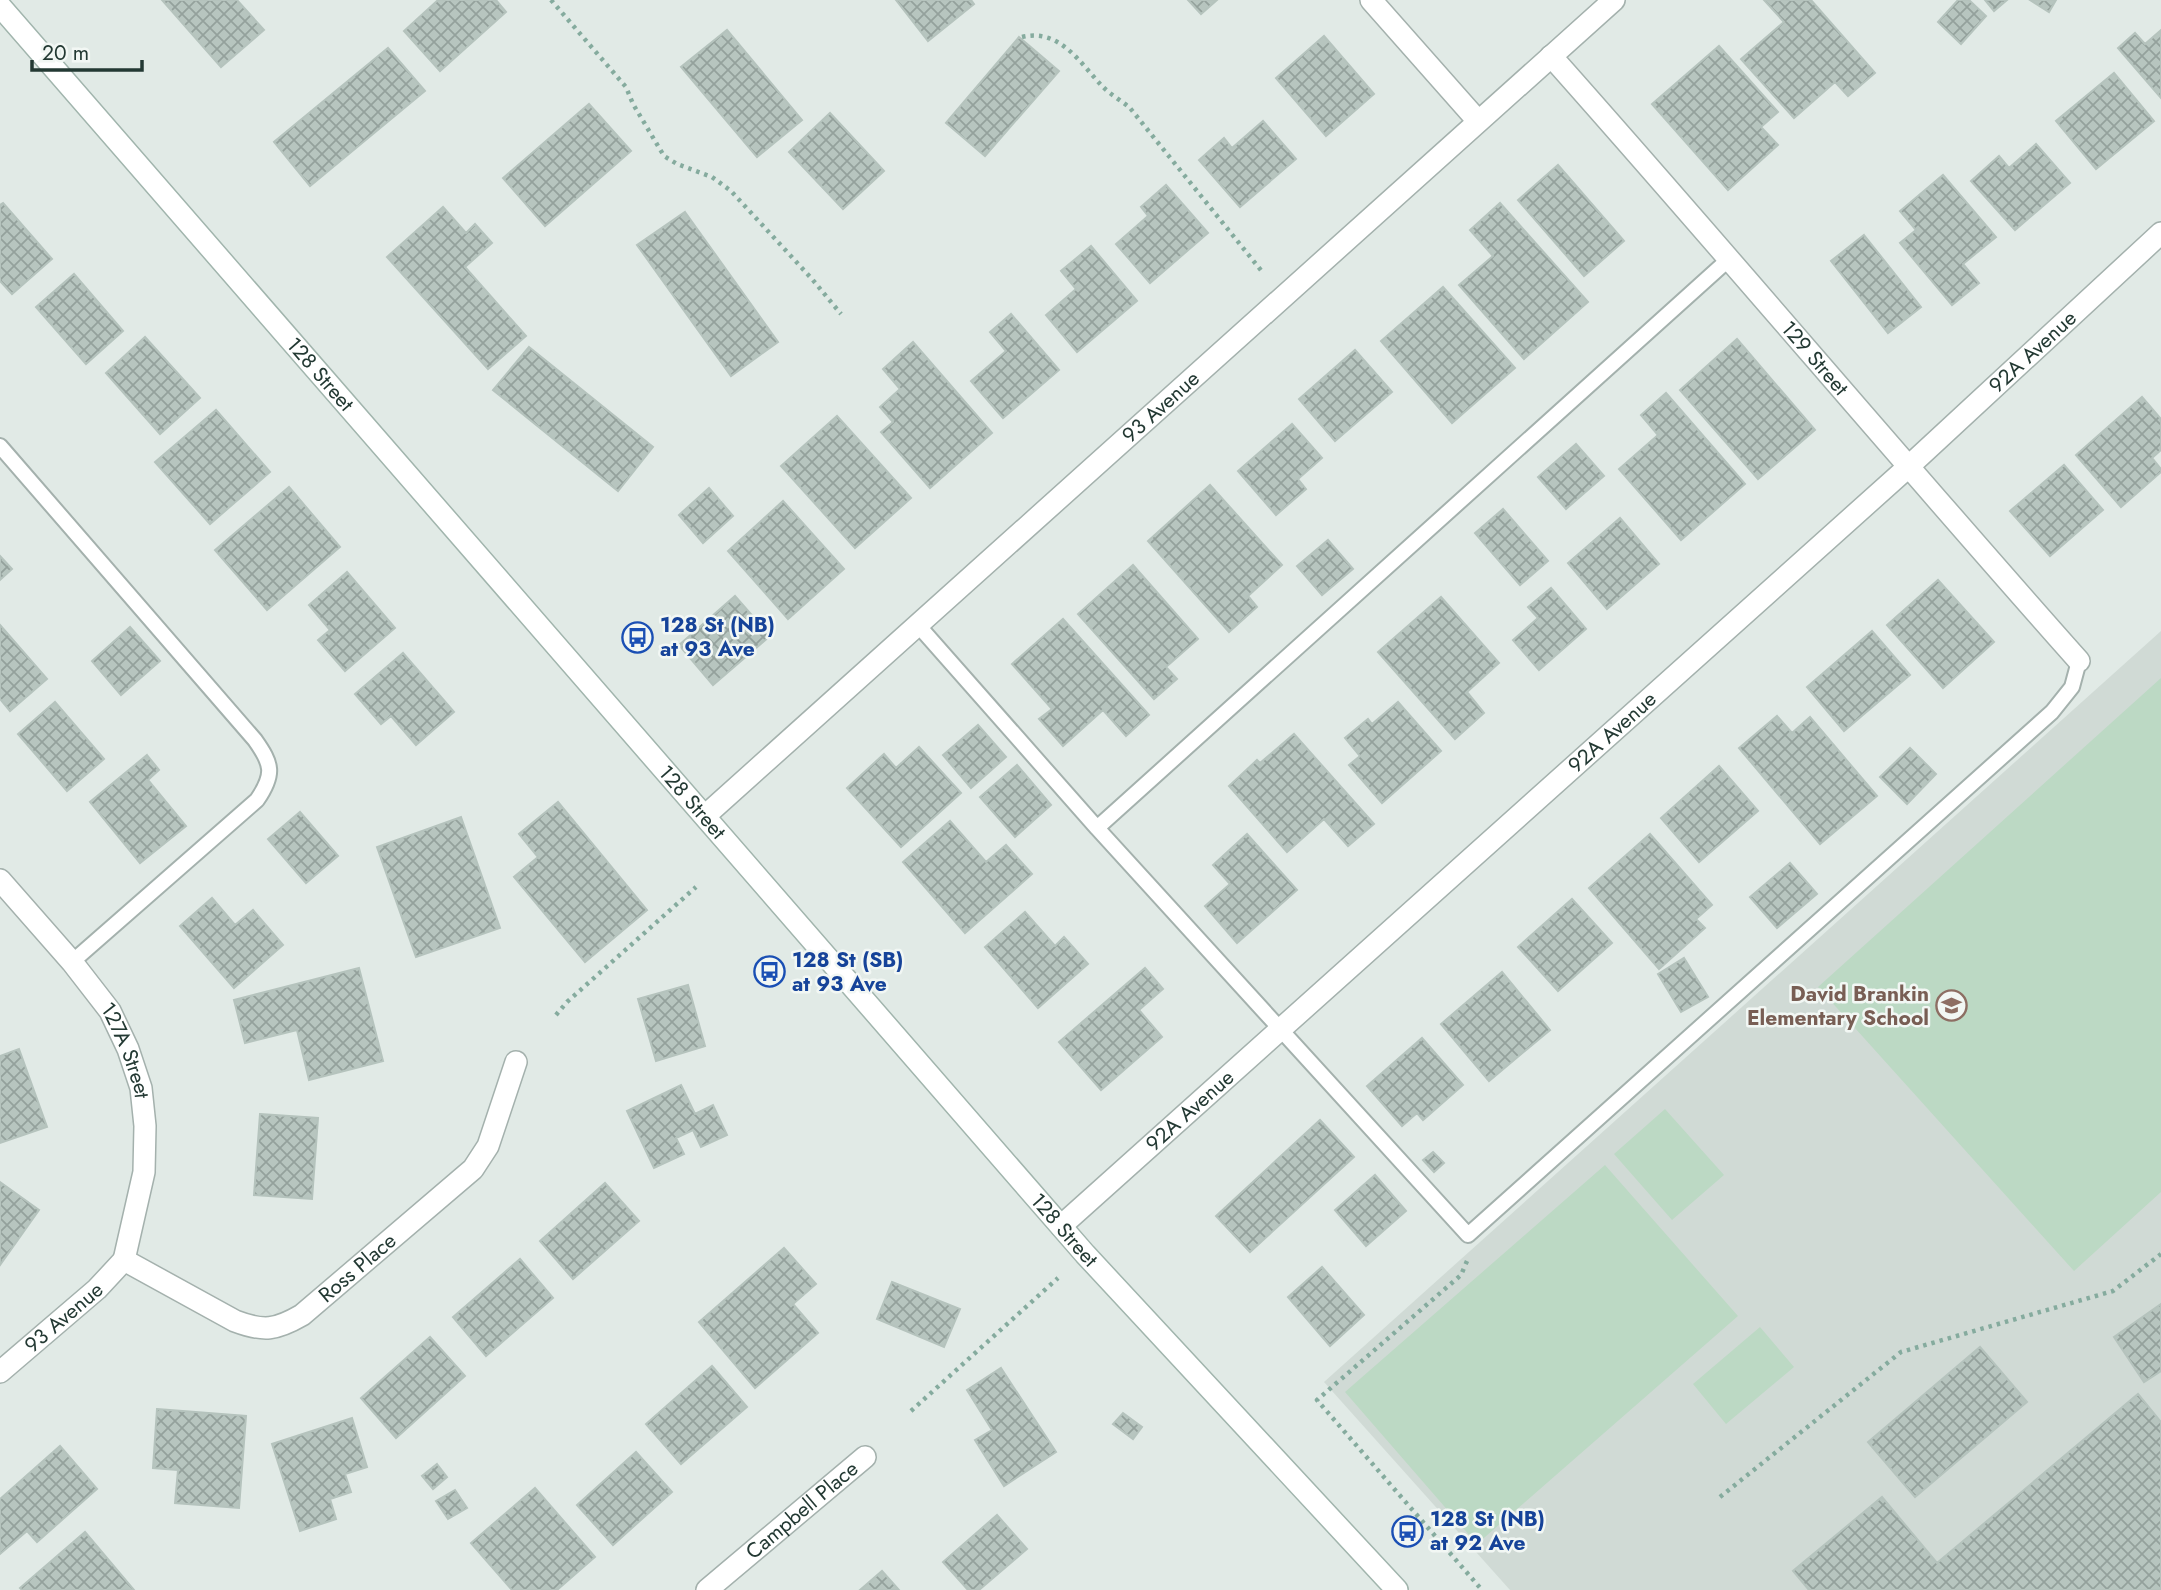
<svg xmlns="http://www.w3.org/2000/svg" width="2161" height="1590" viewBox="0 0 2161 1590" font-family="Jost,sans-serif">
	<defs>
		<pattern id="building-cross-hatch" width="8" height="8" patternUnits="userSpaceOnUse" patternTransform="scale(1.75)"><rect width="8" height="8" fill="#b7c5bf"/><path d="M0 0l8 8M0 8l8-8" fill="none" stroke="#94a19c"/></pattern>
	</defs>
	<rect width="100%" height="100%" fill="#e1eae6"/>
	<path fill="#d0dad5" d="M2161,631V1590H1510L1324,1382Z"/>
	<path fill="#bcd9c4" d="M2161,678V1192L2074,1271L1818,987Z
		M1665,1109L1724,1175L1672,1220L1614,1154Z
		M1605,1165L1738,1316L1477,1544L1345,1392Z
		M1760,1327L1794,1367L1726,1424L1693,1384Z"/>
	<path fill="url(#building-cross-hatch)" stroke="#b5c3bd" stroke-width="2" d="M162,0H237L264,30L221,67Z
		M438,0H496L506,12L440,71L404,31Z
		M896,0H971L974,4L928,41Z
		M1188,0H1217L1201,14Z
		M1764,0H1811L1875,73L1848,96L1835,82L1794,118L1741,59L1784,22Z
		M1958,0H1969L1986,16L1961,44L1938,22Z
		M1985,0H2007L1994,11Z
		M2030,0H2056L2049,12Z
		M727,30L802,120L757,157L681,67Z
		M2161,30V98L2118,48L2135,33L2145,44Z
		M1324,36L1374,94L1326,136L1276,78Z
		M1019,37L1059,71L985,156L946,123Z
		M1719,46L1778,112L1761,127L1778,145L1728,190L1652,104Z
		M388,48L425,91L310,186L274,142Z
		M2114,73L2154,121L2096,169L2056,121Z
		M589,104L631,151L545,226L503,178Z
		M830,113L884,171L843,209L789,152Z
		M1263,121L1296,159L1240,207L1199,160L1224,138L1232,148Z
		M2036,144L2070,183L2015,230L1971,181L1999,156L2009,168Z
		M1558,165L1624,241L1584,276L1518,200Z
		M1943,175L1996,237L1963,264L1979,283L1952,305L1900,243L1916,230L1900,211Z
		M1166,185L1208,233L1150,283L1116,244L1148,216L1141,207Z
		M3,203L52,259L12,294L0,281V205Z
		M1500,203L1588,302L1524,359L1459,285L1493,256L1470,230Z
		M443,207L466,233L475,224L492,243L465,267L526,336L488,369L387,257Z
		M685,212L778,342L731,376L637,245Z
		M1864,235L1921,307L1888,333L1831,261Z
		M1091,246L1137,301L1077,352L1046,315L1076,289L1061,271Z
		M74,274L123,331L86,364L36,307Z
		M1443,287L1515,368L1452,423L1381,341Z
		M1011,314L1059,370L1003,418L971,381L1006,351L990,332Z
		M145,337L200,398L160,434L106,373Z
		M1737,339L1815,430L1758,479L1680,390Z
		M913,342L992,433L930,488L881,432L893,422L880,407L900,389L883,369Z
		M529,347L653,447L618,491L493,390Z
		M1355,350L1392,392L1335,441L1299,399Z
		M1666,393L1745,484L1681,540L1619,469L1658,435L1641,415Z
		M2142,397L2161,419V450L2152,458L2161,469V472L2121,507L2076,455Z
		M216,410L270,472L210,524L155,462Z
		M837,416L911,498L855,548L781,466Z
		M1292,424L1322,458L1298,479L1306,489L1276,515L1238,471Z
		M1576,444L1604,476L1566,509L1538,477Z
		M2064,465L2103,510L2050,556L2010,511Z
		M1210,485L1282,565L1248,596L1257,607L1229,632L1148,541Z
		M289,487L340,547L267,610L215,550Z
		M709,488L733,516L703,543L679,515Z
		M783,501L844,569L788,619L728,551Z
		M1503,509L1548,561L1520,585L1475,533Z
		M1620,518L1659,564L1607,609L1568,563Z
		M1328,540L1353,569L1322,595L1297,566Z
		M0,556L12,569L0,580Z
		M1133,565L1198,639L1166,667L1177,679L1154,699L1078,614Z
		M347,572L395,628L345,671L318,640L330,630L309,605Z
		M1938,580L1994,642L1943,688L1887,625Z
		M1551,588L1586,629L1539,670L1513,640L1538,618L1528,607Z
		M735,596L770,636L713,685L679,645Z
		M1441,597L1499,663L1467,692L1484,713L1455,739L1378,652Z
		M1063,619L1149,715L1126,736L1103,710L1063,746L1039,719L1052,709L1012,664Z
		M0,625L47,679L10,711L0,699Z
		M130,627L160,661L121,695L92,661Z
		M1872,631L1910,675L1844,731L1807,687Z
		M403,653L454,712L416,745L391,716L381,724L355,694Z
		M55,702L104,759L67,791L18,734Z
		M1398,702L1441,751L1382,803L1349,765L1360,756L1345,738L1368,719L1372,724Z
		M1777,716L1792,733L1810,717L1877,796L1820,844L1739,748Z
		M978,725L1006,757L971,788L943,755Z
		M1294,734L1374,824L1348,846L1324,819L1287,852L1229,786L1257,760L1260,763Z
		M919,747L961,793L901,847L847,788L884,754L896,768Z
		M1910,748L1936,774L1907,804L1880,777Z
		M147,755L159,770L148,780L186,826L140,863L90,802Z
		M1017,765L1051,805L1015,837L980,797Z
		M1719,766L1758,811L1699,862L1661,818Z
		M558,802L647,910L585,962L514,877L538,857L519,834Z
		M300,812L338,856L306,883L268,839Z
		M461,817L500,928L416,957L377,847Z
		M950,821L986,862L1006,845L1032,874L965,933L903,862Z
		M1247,834L1297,890L1237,943L1205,906L1230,884L1213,865Z
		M1650,834L1712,905L1696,919L1705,928L1659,969L1589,888Z
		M1790,863L1817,894L1777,928L1750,897Z
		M212,898L235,925L253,910L283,945L234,988L180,926Z
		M1572,899L1612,943L1558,991L1518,947Z
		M1025,912L1055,946L1064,937L1088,964L1038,1008L985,947Z
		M1684,958L1708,997L1681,1012L1658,974Z
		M359,968L383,1061L309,1080L297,1030L245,1043L234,1000Z
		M1145,968L1163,989L1139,1010L1162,1037L1101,1090L1059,1042Z
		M1502,972L1550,1030L1489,1081L1441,1024Z
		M688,985L705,1046L656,1061L638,999Z
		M1422,1038L1463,1085L1423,1120L1417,1113L1402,1126L1367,1086Z
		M19,1049L47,1127L0,1143V1056Z
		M681,1085L695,1114L713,1105L727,1135L701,1147L693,1130L676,1138L684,1154L654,1168L627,1111Z
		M260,1114L318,1118L312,1199L254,1195Z
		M1320,1120L1354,1157L1250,1252L1216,1216Z
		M1433,1152L1444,1163L1434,1172L1423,1160Z
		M1375,1175L1406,1211L1366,1246L1335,1210Z
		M0,1182L39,1210L0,1265Z
		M605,1183L639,1221L573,1279L540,1241Z
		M784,1248L816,1284L793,1304L818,1333L755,1388L699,1322Z
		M520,1259L553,1298L486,1356L453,1317Z
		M1322,1267L1364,1315L1330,1346L1288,1297Z
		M892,1282L960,1309L944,1347L877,1319Z
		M2161,1304V1371L2144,1382L2114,1337Z
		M430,1337L465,1376L396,1438L361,1398Z
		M1980,1347L2027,1402L1915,1497L1868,1442Z
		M712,1366L747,1407L681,1464L646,1424Z
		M1001,1368L1056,1452L1004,1486L975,1440L992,1430L967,1390Z
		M2138,1394L2161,1422V1590H1809L1793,1571L1882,1497L1937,1563Z
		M157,1409L246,1416L239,1508L175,1503L178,1470L153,1468Z
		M1123,1413L1142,1427L1133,1439L1113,1424Z
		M352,1418L367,1467L345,1474L351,1492L330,1499L336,1519L300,1531L272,1444Z
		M60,1446L97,1489L37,1542L27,1531L0,1554V1499Z
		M636,1452L672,1492L613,1545L577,1505Z
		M437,1464L447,1477L433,1489L422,1476Z
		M535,1488L595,1557L557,1590H512L471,1543Z
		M455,1490L467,1508L448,1519L436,1501Z
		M997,1515L1027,1549L979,1590H968L943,1562Z
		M85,1532L134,1590H22L20,1588Z
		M882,1571L899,1590H860Z"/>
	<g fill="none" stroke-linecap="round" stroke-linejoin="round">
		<defs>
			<path id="lane" d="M1729,259L1097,828L1468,1235L2052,712L2072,687L2079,661
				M0,446L255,740C272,764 275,774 257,800L72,962
				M917,624L1097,828"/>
			<g id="street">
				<path d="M1371,0L1478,121"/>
				<path id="s1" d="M1551,56C1729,256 1901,461 2079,661"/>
				<path id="s2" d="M706,815L1614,0"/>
				<path id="s3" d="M0,880L72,962L110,1011L128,1049L141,1088L145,1126L144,1172L124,1260"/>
				<path id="s4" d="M1061,1226L1907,468L2161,233"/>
				<path id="s5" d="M124,1260L235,1321C264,1332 276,1330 302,1315L473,1169L488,1146L516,1062"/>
				<path id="s6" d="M0,1372L97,1289L124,1260"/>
				<path id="s7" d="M707,1590L865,1457"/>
			</g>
			<g id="secondary">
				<path id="s8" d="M0,6L1085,1254L1397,1590"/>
			</g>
		</defs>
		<use href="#lane" stroke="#a4b1ad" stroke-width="18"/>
		<use href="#street" stroke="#a4b1ad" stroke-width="24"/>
		<use href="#secondary" stroke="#a1b5ad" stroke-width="24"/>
		<path stroke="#85ab9e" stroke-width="4.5" stroke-dasharray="3.5 5" stroke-linecap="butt" d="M551,0L626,87L633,104L664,156L677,164L712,177L731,191L812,279L841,314
			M1022,37C1060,28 1080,63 1103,87C1111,95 1122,101 1130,108L1264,274
			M556,1015L567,1002L696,887
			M1467,1261L1461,1275L1317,1400L1482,1590
			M911,1411L1058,1278
			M1720,1497L1901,1352L2113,1291L2161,1254"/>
		<use href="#lane" stroke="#fff" stroke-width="14"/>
		<use href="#street" stroke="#fff" stroke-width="21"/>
		<use href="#secondary" stroke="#fff" stroke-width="21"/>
	</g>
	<defs>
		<symbol id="bus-ring" viewBox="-11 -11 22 22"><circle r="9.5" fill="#f2f7f4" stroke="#1a4fb4" stroke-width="1.5"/><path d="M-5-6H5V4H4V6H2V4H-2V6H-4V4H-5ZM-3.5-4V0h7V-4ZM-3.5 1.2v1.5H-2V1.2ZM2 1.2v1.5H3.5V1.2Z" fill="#1a4fb4"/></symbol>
		<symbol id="school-ring" viewBox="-11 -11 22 22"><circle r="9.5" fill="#f2f7f4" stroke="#8d6e63" stroke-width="1.5"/><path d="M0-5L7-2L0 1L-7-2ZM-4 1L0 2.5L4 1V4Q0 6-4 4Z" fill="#8d6e63"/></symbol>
	</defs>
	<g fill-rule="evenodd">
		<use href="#bus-ring" x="620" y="620" width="35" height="35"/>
		<use href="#bus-ring" x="752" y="954" width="35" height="35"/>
		<use href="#school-ring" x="1934" y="988" width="35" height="35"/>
		<use href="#bus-ring" x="1390" y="1514" width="35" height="35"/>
	</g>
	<g text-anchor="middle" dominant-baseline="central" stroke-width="5" stroke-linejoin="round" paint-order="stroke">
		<g font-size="21" fill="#233933" stroke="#f2f7f4">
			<text stroke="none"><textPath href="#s4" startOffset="1307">92A Avenue</textPath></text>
			<text stroke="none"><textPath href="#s1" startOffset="401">129 Street</textPath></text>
			<text stroke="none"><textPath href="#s8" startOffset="488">128 Street</textPath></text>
			<text stroke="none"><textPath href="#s2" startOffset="611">93 Avenue</textPath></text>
			<text stroke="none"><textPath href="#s4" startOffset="740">92A Avenue</textPath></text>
			<text stroke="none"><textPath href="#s8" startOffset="1055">128 Street</textPath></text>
			<text stroke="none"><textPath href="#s3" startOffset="214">127A Street</textPath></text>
			<text stroke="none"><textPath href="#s4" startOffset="173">92A Avenue</textPath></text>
			<text stroke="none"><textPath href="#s8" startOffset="1622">128 Street</textPath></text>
			<text stroke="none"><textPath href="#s5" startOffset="270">Ross Place</textPath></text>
			<text stroke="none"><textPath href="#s6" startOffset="84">93 Avenue</textPath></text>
			<text stroke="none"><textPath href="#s7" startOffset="124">Campbell Place</textPath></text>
		</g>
		<g font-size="21" font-weight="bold" fill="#164399" stroke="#f2f7f4" text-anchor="start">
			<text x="660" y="625">128 St (NB)<tspan x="660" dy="24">at 93 Ave</tspan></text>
			<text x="792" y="960">128 St (SB)<tspan x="792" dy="24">at 93 Ave</tspan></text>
			<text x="1430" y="1519">128 St (NB)<tspan x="1430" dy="24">at 92 Ave</tspan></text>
		</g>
		<g font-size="21" font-weight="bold" fill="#785e54" stroke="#f2f7f4" text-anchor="end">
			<text x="1929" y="994">David Brankin<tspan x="1929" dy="24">Elementary School</tspan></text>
		</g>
	</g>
	<path d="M32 60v10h110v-10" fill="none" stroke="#233933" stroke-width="3.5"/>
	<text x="42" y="60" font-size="21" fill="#233933" stroke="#f2f7f4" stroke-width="5" paint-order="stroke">20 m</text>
</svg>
